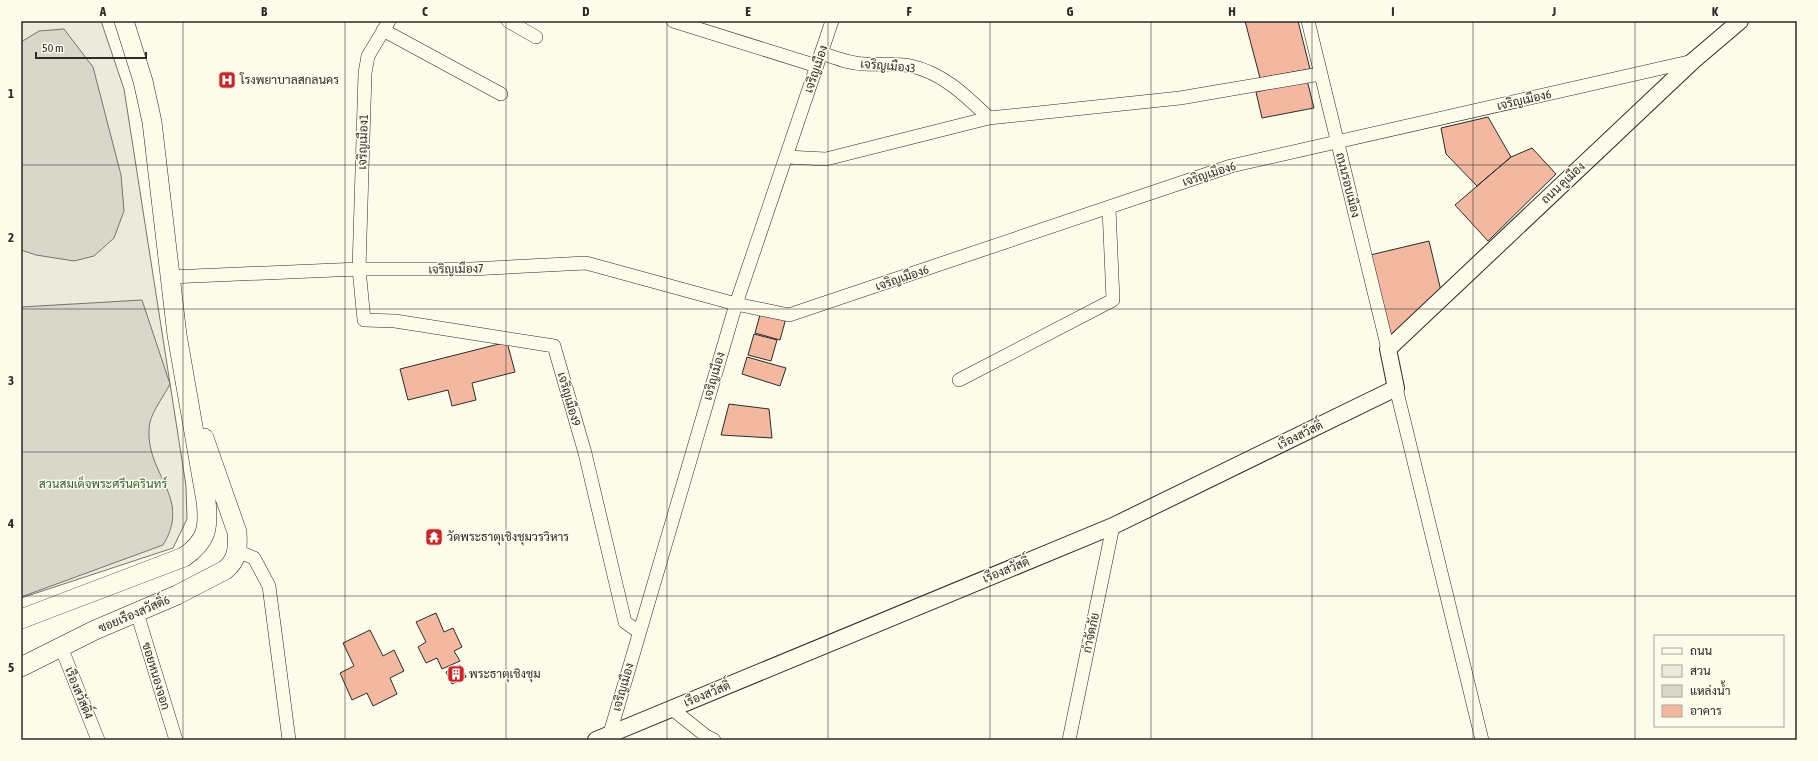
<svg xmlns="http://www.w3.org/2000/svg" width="1818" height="761" viewBox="0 0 1818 761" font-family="'Asap Condensed',Sarabun,sans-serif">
	<rect width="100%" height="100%" fill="#fdfbea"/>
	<path fill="#ecebdb" stroke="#74746e" d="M21,21H101L124,89L186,486L187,519L173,548L21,598Z"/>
	<path fill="#d8d7c9" stroke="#74746e" d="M64,29L93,67L121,175L124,211L114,238L94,256L74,261L36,255L21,250V42L39,31Z
		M142,300L170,384C164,396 153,410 150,422C149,426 149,431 149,435C150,477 191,500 163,545L21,597V307Z"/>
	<path fill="#f2b8a0" stroke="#2b2b2b" d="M1245,21H1298L1310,69L1260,78Z
		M1307,80L1314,108L1262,118L1256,92Z
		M1488,117L1511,157L1477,186L1446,154L1441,128Z
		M1532,148L1556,174L1488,241L1455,205L1511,157Z
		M1429,241L1442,295L1388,349L1366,256Z
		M761,311L786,318L780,340L755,333Z
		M754,334L777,340L771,361L748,355Z
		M507,342L515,372L472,383L476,400L452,406L448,390L408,400L400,369Z
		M747,357L786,368L780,386L742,374Z
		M729,404L769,409L772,438L721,435Z
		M436,613L444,632L453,628L462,647L454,651L460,661L442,669L437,658L426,663L418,647L426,642L416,622Z
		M370,630L383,656L394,650L404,671L390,678L397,694L373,706L367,693L352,700L340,673L354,666L343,643Z
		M460,665L466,677L452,684L446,672Z"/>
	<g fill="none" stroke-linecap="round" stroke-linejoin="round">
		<defs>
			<path id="minor" d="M389,21L368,56L365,73L359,269L364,320L395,321L554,346L585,453L625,622L639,632
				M508,21L536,37
				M673,21L817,66
				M1308,21L1388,349
				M383,30L501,94
				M821,53C836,58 850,64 865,64C880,65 897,63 911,66C943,73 966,96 989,118
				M786,157L826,159L989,118L1180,98L1320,74
				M170,277L359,269H471L586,263L736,304L789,315L1231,166L1693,61
				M959,380L1113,300L1109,208
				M1396,388L1482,740
				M237,551L254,558L269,586L289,740
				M137,613L176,740
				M61,647L98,740
				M671,708L706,736L714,740
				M608,740L736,304L832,21
				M1069,740L1113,526"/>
			<path id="tertiary" d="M596,740L1113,526L1396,388L1388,349L1693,61L1740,21"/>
			<path id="secondary" d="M21,619L184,557C207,541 209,528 206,501L177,335L152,122L143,81L124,21
				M21,667L95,630L177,595L225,570C238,560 238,547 237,532L204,438"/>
		</defs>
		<use href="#minor" stroke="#2b2b2b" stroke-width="14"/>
		<use href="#tertiary" stroke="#2b2b2b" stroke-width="18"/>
		<use href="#secondary" stroke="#2b2b2b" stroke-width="20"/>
		<use href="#minor" stroke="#fdfbea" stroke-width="13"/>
		<use href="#tertiary" stroke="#fdfbea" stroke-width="16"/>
		<use href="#secondary" stroke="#fdfbea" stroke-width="19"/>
	</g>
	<path fill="none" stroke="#2b2b2b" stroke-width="1" stroke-opacity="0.55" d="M183,21V740M345,21V740M506,21V740M667,21V740M828,21V740M990,21V740M1151,21V740M1312,21V740M1473,21V740M1635,21V740M21,165H1797M21,309H1797M21,452H1797M21,596H1797"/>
	<defs>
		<symbol id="hospital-square" viewBox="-11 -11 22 22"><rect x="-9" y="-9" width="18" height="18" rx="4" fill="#c62828" stroke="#fdfbea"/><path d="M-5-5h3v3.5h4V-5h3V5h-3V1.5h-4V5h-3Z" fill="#fff"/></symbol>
		<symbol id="temple-square" viewBox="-11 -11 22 22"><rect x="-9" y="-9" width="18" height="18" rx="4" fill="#c62828" stroke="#fdfbea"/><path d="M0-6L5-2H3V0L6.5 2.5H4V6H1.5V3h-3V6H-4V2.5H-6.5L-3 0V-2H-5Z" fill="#fff"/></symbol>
		<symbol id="building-square" viewBox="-11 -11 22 22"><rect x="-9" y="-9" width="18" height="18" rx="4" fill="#c62828" stroke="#fdfbea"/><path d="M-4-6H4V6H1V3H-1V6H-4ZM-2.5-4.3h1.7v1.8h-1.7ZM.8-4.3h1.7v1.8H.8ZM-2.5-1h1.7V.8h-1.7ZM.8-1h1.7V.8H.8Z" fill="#fff"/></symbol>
	</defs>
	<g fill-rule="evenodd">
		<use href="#hospital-square" x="217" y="70" width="20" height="20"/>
		<use href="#temple-square" x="424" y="527" width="20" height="20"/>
		<use href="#building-square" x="446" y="664" width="20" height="20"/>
	</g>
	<g text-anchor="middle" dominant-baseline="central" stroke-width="3" stroke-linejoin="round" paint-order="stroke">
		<g font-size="12" fill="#2b2b2b" stroke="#fdfbea">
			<text transform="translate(888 66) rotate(5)">เจริญเมือง3</text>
			<text transform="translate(816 69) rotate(-71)">เจริญเมือง</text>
			<text transform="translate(1524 100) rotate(-13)">เจริญเมือง6</text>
			<text transform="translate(363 142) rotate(-88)">เจริญเมือง1</text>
			<text transform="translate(1209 174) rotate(-18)">เจริญเมือง6</text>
			<text transform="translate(1563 183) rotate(-43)">ถนน คูเมือง</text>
			<text transform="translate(1348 185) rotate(76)">ถนนรอบเมือง</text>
			<text transform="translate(456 269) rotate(-1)">เจริญเมือง7</text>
			<text transform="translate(902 278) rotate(-19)">เจริญเมือง6</text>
			<text transform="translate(714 376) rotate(-74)">เจริญเมือง</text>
			<text transform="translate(569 399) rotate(74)">เจริญเมือง9</text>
			<text transform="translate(1300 435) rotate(-26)">เรืองสวัสดิ์</text>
			<text transform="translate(1006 570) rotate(-22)">เรืองสวัสดิ์</text>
			<text transform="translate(134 614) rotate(-23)">ซอยเรืองสวัสดิ์6</text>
			<text transform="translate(1091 633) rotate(-78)">กำจัดภัย</text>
			<text transform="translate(156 676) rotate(73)">ซอยหนองจอก</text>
			<text transform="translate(623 687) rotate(-74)">เจริญเมือง</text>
			<text transform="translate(79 693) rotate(68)">เรืองสวัสดิ์4</text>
			<text transform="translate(707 694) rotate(-22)">เรืองสวัสดิ์</text>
		</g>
		<g font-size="12" fill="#2b2b2b" stroke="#fdfbea" text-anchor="start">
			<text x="240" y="80">โรงพยาบาลสกลนคร</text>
			<text x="447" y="537">วัดพระธาตุเชิงชุมวรวิหาร</text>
			<text x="469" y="674">พระธาตุเชิงชุม</text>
		</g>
		<g font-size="12" fill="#34623c" stroke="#fdfbea">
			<text x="103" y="484">สวนสมเด็จพระศรีนครินทร์</text>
		</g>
	</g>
	<rect width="1818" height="761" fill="none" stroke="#fdfbea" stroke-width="44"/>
	<rect x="1654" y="635" width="130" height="92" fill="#fdfbea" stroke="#a9a89e"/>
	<rect x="1662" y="648" width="20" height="6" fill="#fdfbea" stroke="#a9a89e"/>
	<text x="1690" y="655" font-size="12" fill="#2b2b2b">ถนน</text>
	<rect x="1662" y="665" width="20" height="12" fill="#ecebdb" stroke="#a9a89e"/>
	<text x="1690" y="675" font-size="12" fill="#2b2b2b">สวน</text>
	<rect x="1662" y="685" width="20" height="12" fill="#d8d7c9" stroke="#a9a89e"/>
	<text x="1690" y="695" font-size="12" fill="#2b2b2b">แหล่งน้ำ</text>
	<rect x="1662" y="705" width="20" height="12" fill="#f2b8a0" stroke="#a9a89e"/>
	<text x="1690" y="715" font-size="12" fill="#2b2b2b">อาคาร</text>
	<path d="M36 52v6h110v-6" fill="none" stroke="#2b2b2b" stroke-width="2"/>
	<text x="42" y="52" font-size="12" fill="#2b2b2b" stroke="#fdfbea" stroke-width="3" paint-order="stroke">50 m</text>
	<rect x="22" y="22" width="1774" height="717" fill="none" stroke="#2b2b2b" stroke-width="1.5"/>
	<g font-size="13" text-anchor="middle" font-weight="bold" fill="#2b2b2b">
		<text x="103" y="16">A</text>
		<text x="264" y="16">B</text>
		<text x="425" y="16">C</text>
		<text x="586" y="16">D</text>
		<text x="748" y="16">E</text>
		<text x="909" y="16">F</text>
		<text x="1070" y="16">G</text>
		<text x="1232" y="16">H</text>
		<text x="1393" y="16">I</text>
		<text x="1554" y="16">J</text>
		<text x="1715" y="16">K</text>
		<text x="11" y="98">1</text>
		<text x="11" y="242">2</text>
		<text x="11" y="385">3</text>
		<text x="11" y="528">4</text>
		<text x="11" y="672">5</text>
	</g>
</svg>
